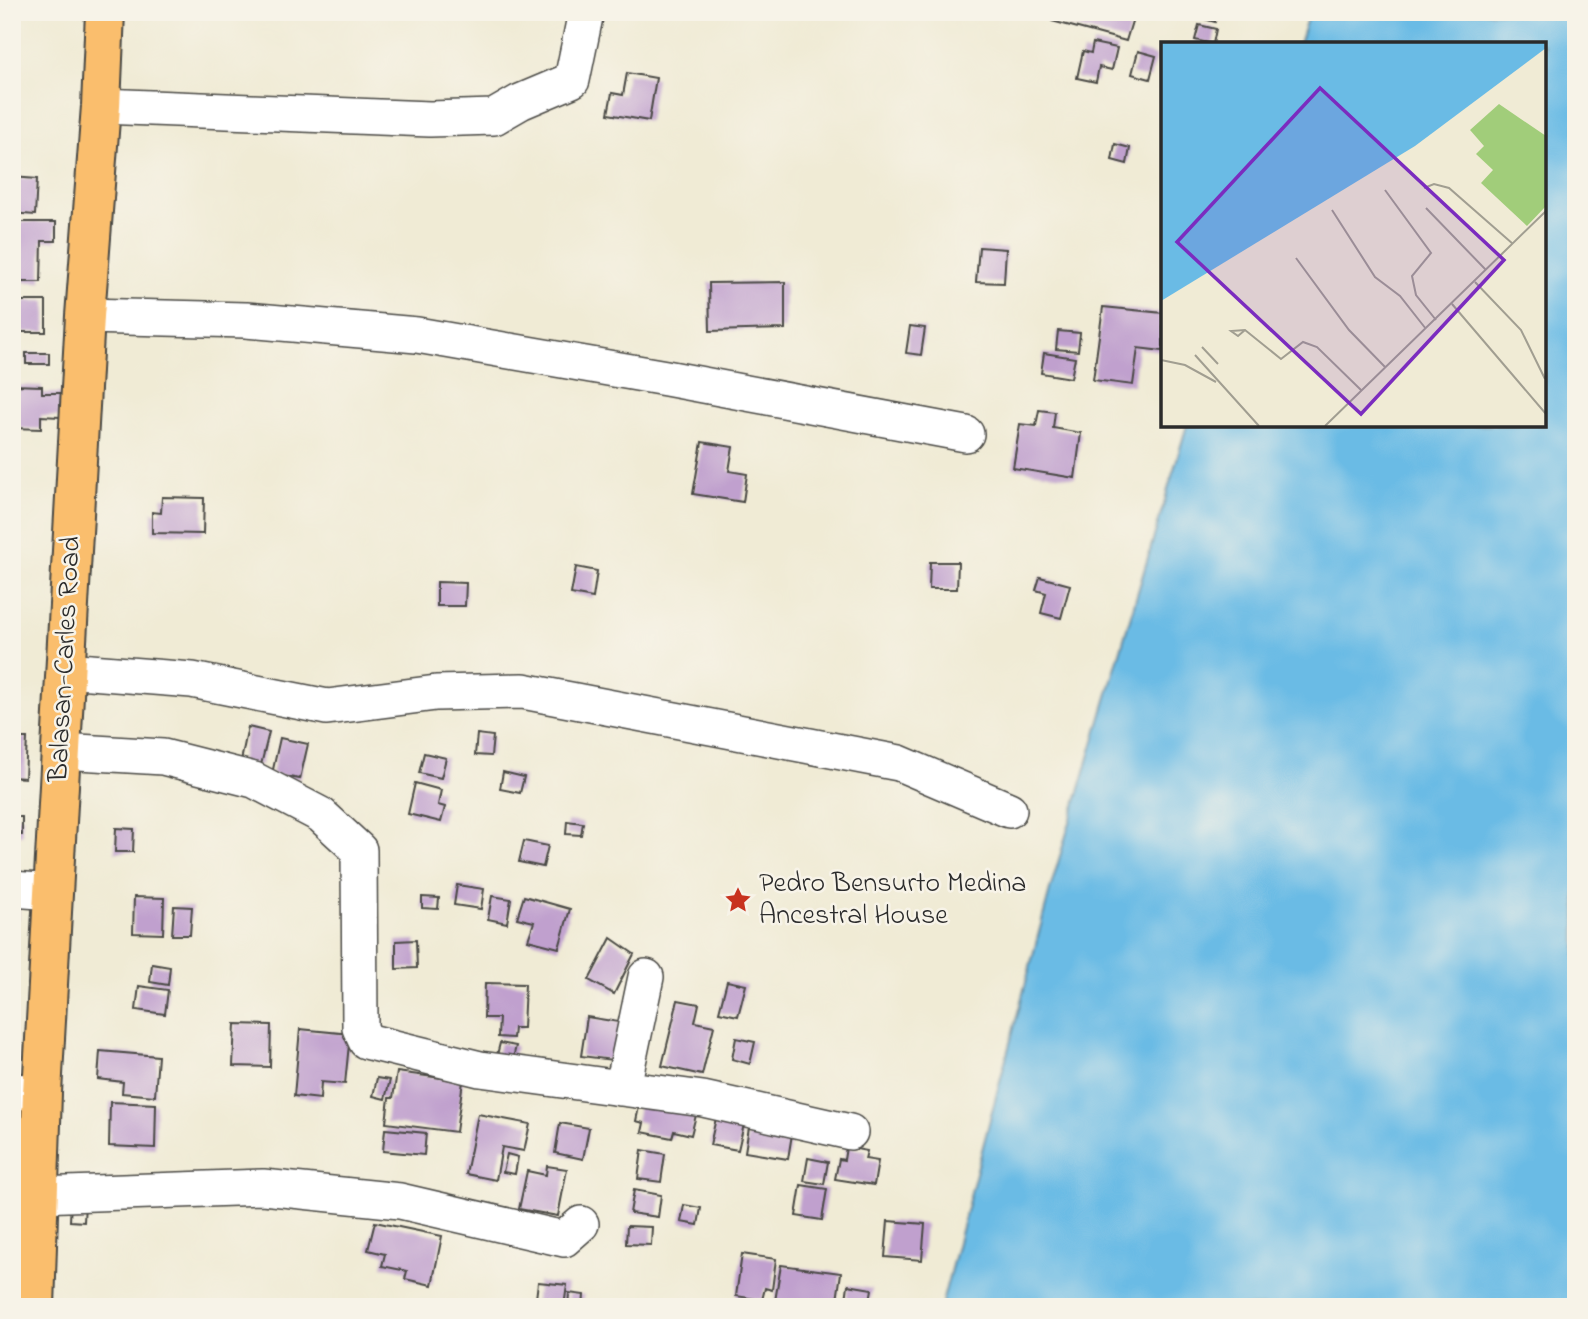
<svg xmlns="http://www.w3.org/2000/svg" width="1588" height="1319" viewBox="0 0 1588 1319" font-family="'Indie Flower',sans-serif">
	<rect width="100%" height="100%" fill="#f7f3e8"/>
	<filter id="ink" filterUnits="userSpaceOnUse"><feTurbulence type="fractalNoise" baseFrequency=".0143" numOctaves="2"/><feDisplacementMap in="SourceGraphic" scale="14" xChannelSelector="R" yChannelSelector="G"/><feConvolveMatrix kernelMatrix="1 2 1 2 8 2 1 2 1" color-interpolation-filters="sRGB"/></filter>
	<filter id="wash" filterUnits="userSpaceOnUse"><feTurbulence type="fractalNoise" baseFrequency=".00686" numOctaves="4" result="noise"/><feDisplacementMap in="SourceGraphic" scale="28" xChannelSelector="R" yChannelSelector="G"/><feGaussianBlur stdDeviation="1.57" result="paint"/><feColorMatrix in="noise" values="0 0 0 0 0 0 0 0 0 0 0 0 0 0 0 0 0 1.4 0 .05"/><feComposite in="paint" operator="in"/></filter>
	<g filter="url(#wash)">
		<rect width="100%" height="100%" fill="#f0ebd5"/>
		<path fill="#6abbe5" stroke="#4a7388" stroke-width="2" d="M1309,12H1576V1307H941L1050,890L1187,425H1544V44H1299Z"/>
		<g id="blocks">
			<path fill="#c0a0ce" d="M1029,12H1051L1050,18Z
				M1054,12H1111L1133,18L1126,41L1052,21Z
				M1202,12H1217L1215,22L1201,18Z
				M1199,25L1216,29L1213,44L1195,40Z
				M1093,43L1117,48L1112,70L1099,67L1096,82L1077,78L1083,51L1091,53Z
				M1138,51L1156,56L1150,79L1132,74Z
				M627,73L656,78L649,121L608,114L612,93L623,95Z
				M1115,144L1130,148L1127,164L1112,160Z
				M12,177L37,179L35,215L12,213Z
				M12,222H56V241H42L41,282H12Z
				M979,247L1006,249L1004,283L976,282Z
				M785,282V329L710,331L709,283Z
				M19,301H46V332H19Z
				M1103,307L1163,313V351L1138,348L1133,385L1093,380Z
				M910,326L925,328L921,355L906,353Z
				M1058,331L1080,333L1078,351L1056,349Z
				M26,353H49V364H26Z
				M1044,353L1075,358L1071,378L1041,373Z
				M12,385L42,386V393H61L60,417L41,416V429L12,428Z
				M1039,410L1055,412L1053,428L1081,433L1075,478L1013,468L1020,424L1036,426Z
				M702,442L733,447L729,471L747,474L743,502L693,494Z
				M162,497L204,498L203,534L152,533V512L161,513Z
				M930,562H958L957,589H929Z
				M576,567L597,571L593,598L571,594Z
				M1040,577L1070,585L1061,618L1041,613L1046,593L1036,590Z
				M437,582L466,583L465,606H437Z
				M248,727L269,732L261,765L241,761Z
				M477,734L493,736L491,756L475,755Z
				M12,738H27L25,778L12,777Z
				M280,738L308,744L300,779L272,774Z
				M424,753L446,758L441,778L419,773Z
				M503,772L524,777L520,793L500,789Z
				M415,783L441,790L438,805L445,807L441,822L408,814Z
				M12,817H22V835H12Z
				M567,821L583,823L581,835L566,834Z
				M116,828L134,829L133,852H115Z
				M524,841L548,846L543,867L519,862Z
				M457,885L484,889L481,909L454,905Z
				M492,896L511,899L507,923L488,919Z
				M524,896L570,909L559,948L528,940L534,922L517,918Z
				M12,897H19V919H12Z
				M134,897L164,898L163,934L133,933Z
				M422,897L439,898L438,909L422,908Z
				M174,906L192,907L190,935H172Z
				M611,938L634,954L614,994L589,980Z
				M416,940L417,968L396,969V941Z
				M152,964L170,967L168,985L150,982Z
				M727,981L746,985L738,1016L719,1012Z
				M485,983L525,984L523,1028H514L513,1038L498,1037L499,1018H484Z
				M139,986L168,990L165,1014L136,1010Z
				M678,1000L699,1004L695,1022L714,1026L702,1075L662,1066Z
				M587,1017L625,1023L620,1061L581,1056Z
				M235,1024L271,1025L270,1067L233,1066Z
				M300,1029L350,1034L345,1084L321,1082L320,1099L294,1096Z
				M736,1038L755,1042L750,1064L732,1059Z
				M500,1043L516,1046L511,1066L495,1063Z
				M100,1051L158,1056L155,1096L122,1093L123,1082L98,1079Z
				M397,1072L463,1081L456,1132L386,1123L389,1098H393Z
				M377,1078L390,1080L385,1099L373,1096Z
				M110,1102L156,1104L155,1148L109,1146Z
				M640,1102L696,1115L691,1135L674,1131L672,1138L642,1132L644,1123L636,1121Z
				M478,1114L530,1124L524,1151L502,1147L496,1180L466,1174Z
				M716,1118L744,1124L738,1150L710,1145Z
				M560,1123L589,1128L583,1159L555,1153Z
				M749,1127L792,1134L788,1159L745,1152Z
				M385,1129L426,1133L424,1155L383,1151Z
				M846,1147L867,1151L865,1159L878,1161L874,1185L835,1179L839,1159L844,1160Z
				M642,1150L665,1154L661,1182L638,1179Z
				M507,1154L518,1157L515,1174L503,1172Z
				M808,1158L828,1162L824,1184L804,1181Z
				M547,1166L567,1169L558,1216L519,1209L527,1171L546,1175Z
				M801,1185L827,1189L822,1220L796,1216Z
				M634,1190L661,1195L658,1217L630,1213Z
				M71,1202L85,1203L84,1222L70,1221Z
				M684,1205L701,1208L698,1225L681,1222Z
				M888,1221L925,1224L922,1260L885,1257Z
				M375,1222L442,1236L432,1285L405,1279L407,1271L382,1266L385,1254L368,1250Z
				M627,1226L652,1227L651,1245L626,1244Z
				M742,1254L776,1259L772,1290L765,1288L762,1300L736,1296Z
				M781,1265L841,1273L836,1307H774Z
				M538,1282L567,1285L564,1307H535Z
				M848,1285L872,1289L869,1307H845Z
				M569,1293L584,1295L583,1307H568Z"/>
		</g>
	</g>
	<g filter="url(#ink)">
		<use href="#blocks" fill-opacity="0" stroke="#494844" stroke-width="2"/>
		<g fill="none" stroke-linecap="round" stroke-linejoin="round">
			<defs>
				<path id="minor" d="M101,106L430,119L494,117L520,102L572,80L586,12
					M85,316L246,320L417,335L666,378L966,434
					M65,670L192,680L327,707L436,693L523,691L899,763L1009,810
					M61,751L163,757L254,780L321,815L359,850L360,1028L366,1041L480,1069L703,1099L850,1132
					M12,889L53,892
					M620,1088L626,1072L646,977
					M12,1091L42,1093
					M39,1195L263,1187L400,1201L564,1239L581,1224"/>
				<path id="major" d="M35,1307L42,1093L85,316L101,106L105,12"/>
			</defs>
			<use href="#minor" stroke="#494844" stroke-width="38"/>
			<use href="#major" stroke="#494844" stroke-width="42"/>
			<use href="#minor" stroke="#fff" stroke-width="35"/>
			<use href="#major" stroke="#fabe6d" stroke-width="38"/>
		</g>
	</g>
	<defs>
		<symbol id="sight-bare" viewBox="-9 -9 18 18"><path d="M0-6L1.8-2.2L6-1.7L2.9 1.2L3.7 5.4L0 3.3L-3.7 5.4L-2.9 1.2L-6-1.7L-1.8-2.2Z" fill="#c8321e" stroke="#f7f3e8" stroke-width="2.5" paint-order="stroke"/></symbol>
	</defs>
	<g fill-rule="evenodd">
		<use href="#sight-bare" x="719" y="881" width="38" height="38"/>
	</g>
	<g text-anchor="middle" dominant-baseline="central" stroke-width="5" stroke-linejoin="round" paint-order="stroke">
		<g font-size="28" fill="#2b2b2b" stroke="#f7f3e8">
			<text transform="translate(66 659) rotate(-87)">Balasan-Carles Road</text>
		</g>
		<g font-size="28" fill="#2b2b2b" stroke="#f7f3e8" text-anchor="start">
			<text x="759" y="884">Pedro Bensurto Medina<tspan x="759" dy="32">Ancestral House</tspan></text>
		</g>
	</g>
	<g transform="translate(1161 42)">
		<rect width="385" height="385" fill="#f0ebd5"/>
		<path d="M338,62L385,94V164L366,184L320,141L332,128L315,112L323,104L309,88Z" fill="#a1cd7a"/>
		<path d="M0,1H385V6L254,104L0,259Z" fill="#6abbe5"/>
		<path fill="none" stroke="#a19e91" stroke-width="2" d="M263,146L273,142L288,146L352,202M224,148L270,211L251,234L255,253L275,278M265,166L325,228M171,168L214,235L239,254L265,287M135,216L188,288L225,326M314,240L360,288L384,337M291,262L385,372M84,288L77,294L70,289L84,288L120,317L142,300L156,305L200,348M41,305L57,322M34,313L98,384M0,318L24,323L55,340M164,384L385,169"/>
		<path fill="#7b2cbf" fill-opacity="0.15" stroke="#7b2cbf" stroke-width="3.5" d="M159,46L343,218L200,372L16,200Z"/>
		<rect width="385" height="385" fill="none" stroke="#2b2b2b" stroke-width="3.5"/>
	</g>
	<rect width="1588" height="1319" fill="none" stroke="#f7f3e8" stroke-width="42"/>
</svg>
